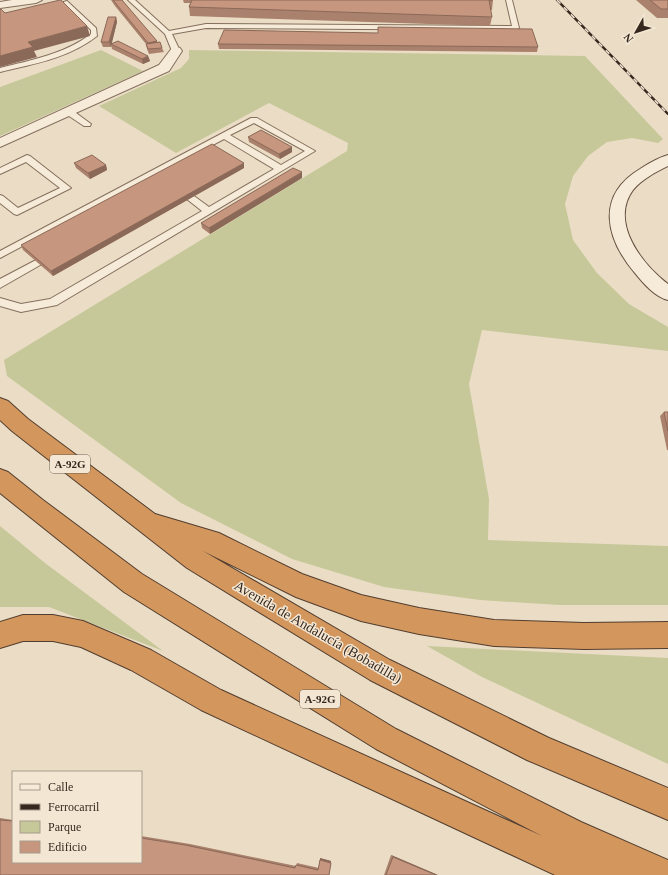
<svg xmlns="http://www.w3.org/2000/svg" width="668" height="875" viewBox="0 0 668 875" font-family="Georgia,serif">
	<rect width="100%" height="100%" fill="#ebddc5"/>
	<path fill="#c6c89a" d="M101,50L143,71L0,136V87Z
		M189,50L585,56L663,139L658,143L632,138L607,142L588,156L573,176L565,204L573,240L597,273L629,304L668,327V351L482,330L469,384L489,499L488,540L668,546V605H559L480,600L384,587L292,559L181,503L7,376L4,360L347,151L348,143L269,103L176,153L99,106L181,68L189,59Z
		M0,526L45,563L163,651L49,607H0Z
		M427,646L668,658V764L482,677Z"/>
	<g fill="none" stroke-linecap="round" stroke-linejoin="round">
		<defs>
			<path id="lane" d="M128,0H135L169,31L206,24L512,26L506,0H512L519,28L516,30L206,28L172,34L180,51L176,53L172,51L165,34Z
				M67,1L96,28L97,36C69,58 34,64 0,72V68C32,60 64,54 91,34V30L66,5L49,9L46,7Z
				M66,110H72L91,124L90,126H84L66,114L65,112Z
				M251,118H257L315,151L57,305L21,312L0,306V298L21,304L50,299L202,211L188,200L186,198L188,196H194L209,207L274,169L224,139L0,258V251ZM254,123L305,151L281,165L230,135Z
				M27,155L30,156L71,188L17,215L14,214L0,203V195L3,196L18,208L60,188L26,162L0,174V168Z
				M38,259L42,260L43,262L42,264L0,288V279Z"/>
			<path id="street" d="M12,0H42L36,3L0,8V2Z
				M176,47L180,48L182,51L169,71L0,147V138L159,65L172,48Z"/>
			<path id="secondary" d="M668,155V166C656,172 642,179 633,190C609,223 643,265 668,284V300C655,297 644,284 635,273C606,239 595,196 640,169C649,163 658,158 668,155Z"/>
			<path id="highway" d="M0,398L8,401L28,419L155,514L219,533L302,574L361,595L419,608L494,620L584,623L668,622V648L584,649L494,646L419,634L361,621L296,597L203,551L390,660L549,738L668,788V820L527,760L370,680L187,568L12,431L0,420Z
				M0,469L8,472L43,500L142,574L396,729L581,822L668,860V875H555L201,710L131,670L81,647L53,641H23L0,648V622L23,615H53L83,621L151,650L221,690L542,836L376,749L124,592L0,493Z"/>
		</defs>
		<use href="#lane" stroke="#846f5d" stroke-width="2"/>
		<use href="#street" stroke="#846f5d" stroke-width="2"/>
		<use href="#secondary" stroke="#665040" stroke-width="2"/>
		<use href="#highway" stroke="#523e30" stroke-width="2"/>
		<use href="#lane" fill="#f6ebd8" fill-rule="evenodd"/>
		<use href="#street" fill="#f6ebd8" fill-rule="evenodd"/>
		<use href="#secondary" fill="#f6ebd8" fill-rule="evenodd"/>
		<use href="#highway" fill="#d3965c" fill-rule="evenodd"/>
		<defs>
			<path id="rail" d="M557,0L668,114"/>
		</defs>
		<use href="#rail" stroke="#36281f" stroke-width="2.5"/>
		<use href="#rail" stroke="#f3e7d4" stroke-width="1.5" stroke-dasharray="5" stroke-linecap="butt"/>
	</g>
	<path fill="#aa816c" d="M111,0H122L162,48L164,52L149,54L147,49L146,44L115,6Z
		M183,0H493L492,10H490L492,17L490,26L190,16L189,7L190,3H184Z
		M636,0H668V18H657Z
		M116,17L117,22L111,44L148,56L150,61L143,64L112,49L111,45V47H103L101,42Z
		M378,27L538,47L537,52L219,49L218,44L378,33Z
		M248,137L292,147V152L280,159L249,142Z
		M74,163L106,165L107,170L90,179L76,168Z
		M244,168L53,276L23,250L21,245Z
		M302,178L210,234L202,228L201,223Z
		M664,412H668V450H667L660,416Z
		M0,818L13,820V862H141V836L190,844L296,866L297,863L319,868L320,858L331,861L329,875H0Z
		M391,855L438,875H384Z"/>
	<path fill="#8b6958" d="M116,17L117,22L111,47L109,42Z
		M87,26L90,36L34,51L37,57L0,67V56L28,42Z
		M157,41L158,45L149,47L148,43Z
		M148,56L150,61L143,64L142,59Z
		M292,147V152L280,159L279,154Z
		M244,163V168L53,276L51,271Z
		M106,165L107,170L90,179L88,173Z
		M302,172V178L210,234L209,228Z
		M391,855L438,875H436L393,857Z
		M320,858L331,861V863L320,860Z"/>
	<path fill="#c6967e" stroke="#8b6958" d="M60,0H61L87,26L28,42L33,47L0,56V9H1L5,13Z
		M113,0H122L157,41L148,43Z
		M192,0H493H489L492,17L189,7Z
		M650,0H668V9H661Z
		M108,17H116L109,42H101Z
		M378,27L532,29L538,47L218,44L224,30L378,33Z
		M118,41L148,56L142,59L111,44Z
		M160,42L162,48L148,49L146,44Z
		M261,130L292,147L279,154L248,137Z
		M212,144L244,163L51,271L21,245Z
		M92,155L106,165L88,173L74,163Z
		M293,168L302,172L209,228L201,223Z
		M664,412H668V431Z
		M0,820L13,821V862H141V838L185,845L295,868L296,865L318,870L320,860L331,863L329,875H0Z
		M393,857L436,875H386Z"/>
	<g text-anchor="middle" dominant-baseline="central" stroke-width="3" stroke-linejoin="round" paint-order="stroke">
		<g fill="#f3e7d4" stroke="#6f6155" stroke-width="1">
			<rect x="50" y="455" width="40" height="18" rx="3"/>
			<rect x="300" y="690" width="40" height="18" rx="3"/>
		</g>
		<g font-size="11" font-weight="bold" fill="#36281f">
			<text x="70" y="464">A-92G</text>
			<text x="320" y="699">A-92G</text>
		</g>
		<g font-size="14" fill="#36281f" stroke="#f3e7d4">
			<text transform="translate(318 632) rotate(30)">Avenida de Andalucía (Bobadilla)</text>
		</g>
	</g>
	<rect x="12" y="771" width="130" height="92" fill="#f3e7d4" stroke="#a79b8c"/>
	<rect x="20" y="784" width="20" height="6" fill="#f6ebd8" stroke="#a79b8c"/>
	<text x="48" y="791" font-size="12" fill="#36281f">Calle</text>
	<rect x="20" y="804" width="20" height="6" fill="#36281f" stroke="#a79b8c"/>
	<text x="48" y="811" font-size="12" fill="#36281f">Ferrocarril</text>
	<rect x="20" y="821" width="20" height="12" fill="#c6c89a" stroke="#a79b8c"/>
	<text x="48" y="831" font-size="12" fill="#36281f">Parque</text>
	<rect x="20" y="841" width="20" height="12" fill="#c6967e" stroke="#a79b8c"/>
	<text x="48" y="851" font-size="12" fill="#36281f">Edificio</text>
	<g transform="translate(636 32) rotate(231)" stroke="#f3e7d4" stroke-width="3" paint-order="stroke">
	<path d="M0-3L7 15L0 10L-7 15Z" fill="#36281f"/>
	<text y="-6" font-size="11" font-weight="bold" text-anchor="middle" fill="#36281f">N</text>
	</g>
</svg>
